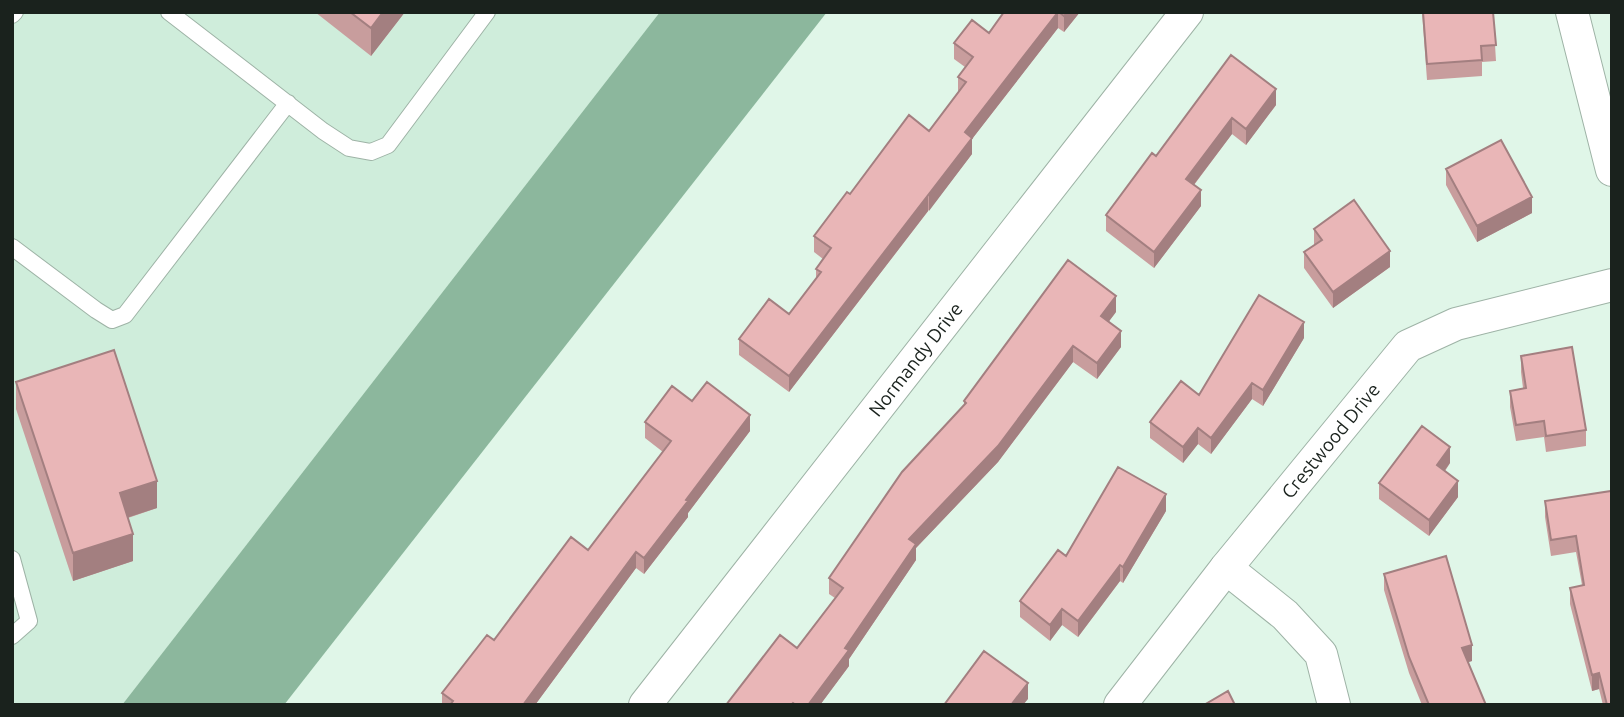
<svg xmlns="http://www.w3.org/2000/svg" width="1624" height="717" viewBox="0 0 1624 717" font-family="Ubuntu,sans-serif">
	<rect width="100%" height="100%" fill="#e0f6e8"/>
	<path fill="#cfeddb" d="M12,12H660L122,705H12Z"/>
	<path fill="#8cb79d" d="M660,12H827L284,705H122Z"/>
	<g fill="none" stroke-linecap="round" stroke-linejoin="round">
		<defs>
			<path id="service" d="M169,12L323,131L349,148L371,152L388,145L487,12
				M12,15L15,12
				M12,247L96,310L112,320L125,315L288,103
				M12,559L29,621L12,636"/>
			<g id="minor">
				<path d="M1572,12L1612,170"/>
				<path d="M1226,568L1285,615L1321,654L1334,705"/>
				<path id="s1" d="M645,705L1187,12"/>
				<path id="s2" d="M1120,705L1226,568L1408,346L1456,324L1612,285"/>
			</g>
		</defs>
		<use href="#service" stroke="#9eb3a6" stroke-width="18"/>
		<use href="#minor" stroke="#9eb3a6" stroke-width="34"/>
		<use href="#service" stroke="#fff" stroke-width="16"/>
		<use href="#minor" stroke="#fff" stroke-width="32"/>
	</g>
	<path fill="#c89d9d" d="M315,12H405L371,56Z
		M1004,12H1080L1064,32L1058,28L972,139V154L789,392L739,355V339L789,314L816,279V269L823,259L814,252V236L850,194L929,131L958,92V77L965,67L954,59V43L989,33Z
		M1422,12H1493L1496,61L1482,62V76L1427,80Z
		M1231,55L1276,105L1246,145L1232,134L1194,185L1201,206L1154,268L1106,231V215L1156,156Z
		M1446,169L1532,213L1477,242L1446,185Z
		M1314,229L1390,267L1333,308L1304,268V252L1314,245Z
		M1116,312L1109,321L1121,347L1097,379L1073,362L998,462L916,548V560L849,659V666L820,705H726L797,648L835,598L829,594V578L964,406V401Z
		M1304,338L1263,406L1252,399L1211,454L1198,444L1183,463L1150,438V422Z
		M1521,356L1586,430V446L1546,452L1544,437L1516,441L1510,407V391L1523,388L1521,372Z
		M16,382L157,508L128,518L133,561L73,581L16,409Z
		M692,401L750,431L688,513V517L644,574L636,568L535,705H442V693L494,640L588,550L663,452L645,438V422Z
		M1450,463L1445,471L1458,497L1429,536L1379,499V483Z
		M1611,491L1612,705H1603L1599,689L1592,691L1570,604V588L1582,585L1576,552L1551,556L1545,517V501Z
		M1166,511L1123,583L1120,581L1078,637L1062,625L1050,641L1020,617V601L1066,556Z
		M1384,574L1472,661L1468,662L1486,705H1422L1409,673L1384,590Z"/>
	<path fill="#a37f80" d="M383,12H405L371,56V28Z
		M1058,12V28L972,139V154L929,211V195L965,132Z
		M1067,12H1080L1064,32V16Z
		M1276,89V105L1246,145V129Z
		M1232,118V134L1186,195V179Z
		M1201,190V206L1154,268V252Z
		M928,195V211L789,392V376Z
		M1532,197V213L1477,242V226Z
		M1390,251V267L1333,308V292Z
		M1116,296V312L1101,332V316Z
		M1304,322V338L1263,406V390Z
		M1121,331V347L1097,379V363Z
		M1073,346V362L998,462L916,548V560L849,659V666L820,705H808L845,648L909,539Z
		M1252,383V399L1211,454V438Z
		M750,415V431L688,513V517L644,574V558L686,500Z
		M1198,428V444L1183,463V447Z
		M1450,447V463L1437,481V465Z
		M157,481V508L120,520V493Z
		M1458,481V497L1429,536V520Z
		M1166,494V511L1123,583V567Z
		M133,534V561L73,581V553Z
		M636,552V568L535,705H523Z
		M1120,565V581L1078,637V621Z
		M1062,609V625L1050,641V625Z
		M1472,645V661L1462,664V648Z
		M1599,673V689L1592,691V675Z
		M1028,683V699L1023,705H1011Z"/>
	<path fill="#e9b6b7" stroke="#a37f80" stroke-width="2" d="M350,12H383L371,28Z
		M1004,12H1058L965,132L972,138L789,376L739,339L769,299L789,314L821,272L816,269L831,248L814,236L847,192L850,194L909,115L929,131L966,82L958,77L973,57L954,43L972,20L989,33Z
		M1059,12H1067L1064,16Z
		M1423,12H1493L1496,45L1481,46L1482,60L1427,64Z
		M1231,55L1276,89L1246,129L1232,118L1186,179L1201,190L1154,252L1106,215L1152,153L1156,156Z
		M1501,140L1532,197L1477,226L1446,169Z
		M1354,200L1390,251L1333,292L1304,252L1322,240L1314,229Z
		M1068,260L1116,296L1101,316L1121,331L1097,363L1073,346L998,446L909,539L916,544L845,648L849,650L808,705H796L793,703L791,705H726L780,635L797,648L843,588L829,578L902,472L966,403L964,401Z
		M1259,295L1304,322L1263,390L1252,383L1211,438L1198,428L1183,447L1150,422L1181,381L1199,395Z
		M1572,347L1586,430L1546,436L1544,421L1516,425L1510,391L1526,388L1521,356Z
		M114,350L157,481L120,493L133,534L73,553L16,382Z
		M707,382L750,415L686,500L688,501L644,558L636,552L523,705H450L453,701L442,693L487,635L494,640L571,537L588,550L671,441L645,422L672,386L692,401Z
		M1422,426L1450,447L1437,465L1458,481L1429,520L1379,483Z
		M1118,467L1166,494L1123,567L1120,565L1078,621L1062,609L1050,625L1020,601L1058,550L1066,556Z
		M1611,491L1612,705H1607L1599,673L1592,675L1570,588L1584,585L1576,536L1551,540L1545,501Z
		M1446,556L1472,645L1462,648L1486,705H1429L1409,657L1384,574Z
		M984,651L1028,683L1011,705H944Z
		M1228,691L1235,705H1204Z"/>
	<g text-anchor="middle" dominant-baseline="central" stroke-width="6" stroke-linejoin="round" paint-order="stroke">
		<g font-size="19" fill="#1a221d" stroke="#e0f6e8">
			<text stroke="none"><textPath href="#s1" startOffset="439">Normandy Drive</textPath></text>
			<text stroke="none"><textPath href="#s2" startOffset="338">Crestwood Drive</textPath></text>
		</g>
	</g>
	<rect width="1624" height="717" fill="none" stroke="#1a221d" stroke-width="28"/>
</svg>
